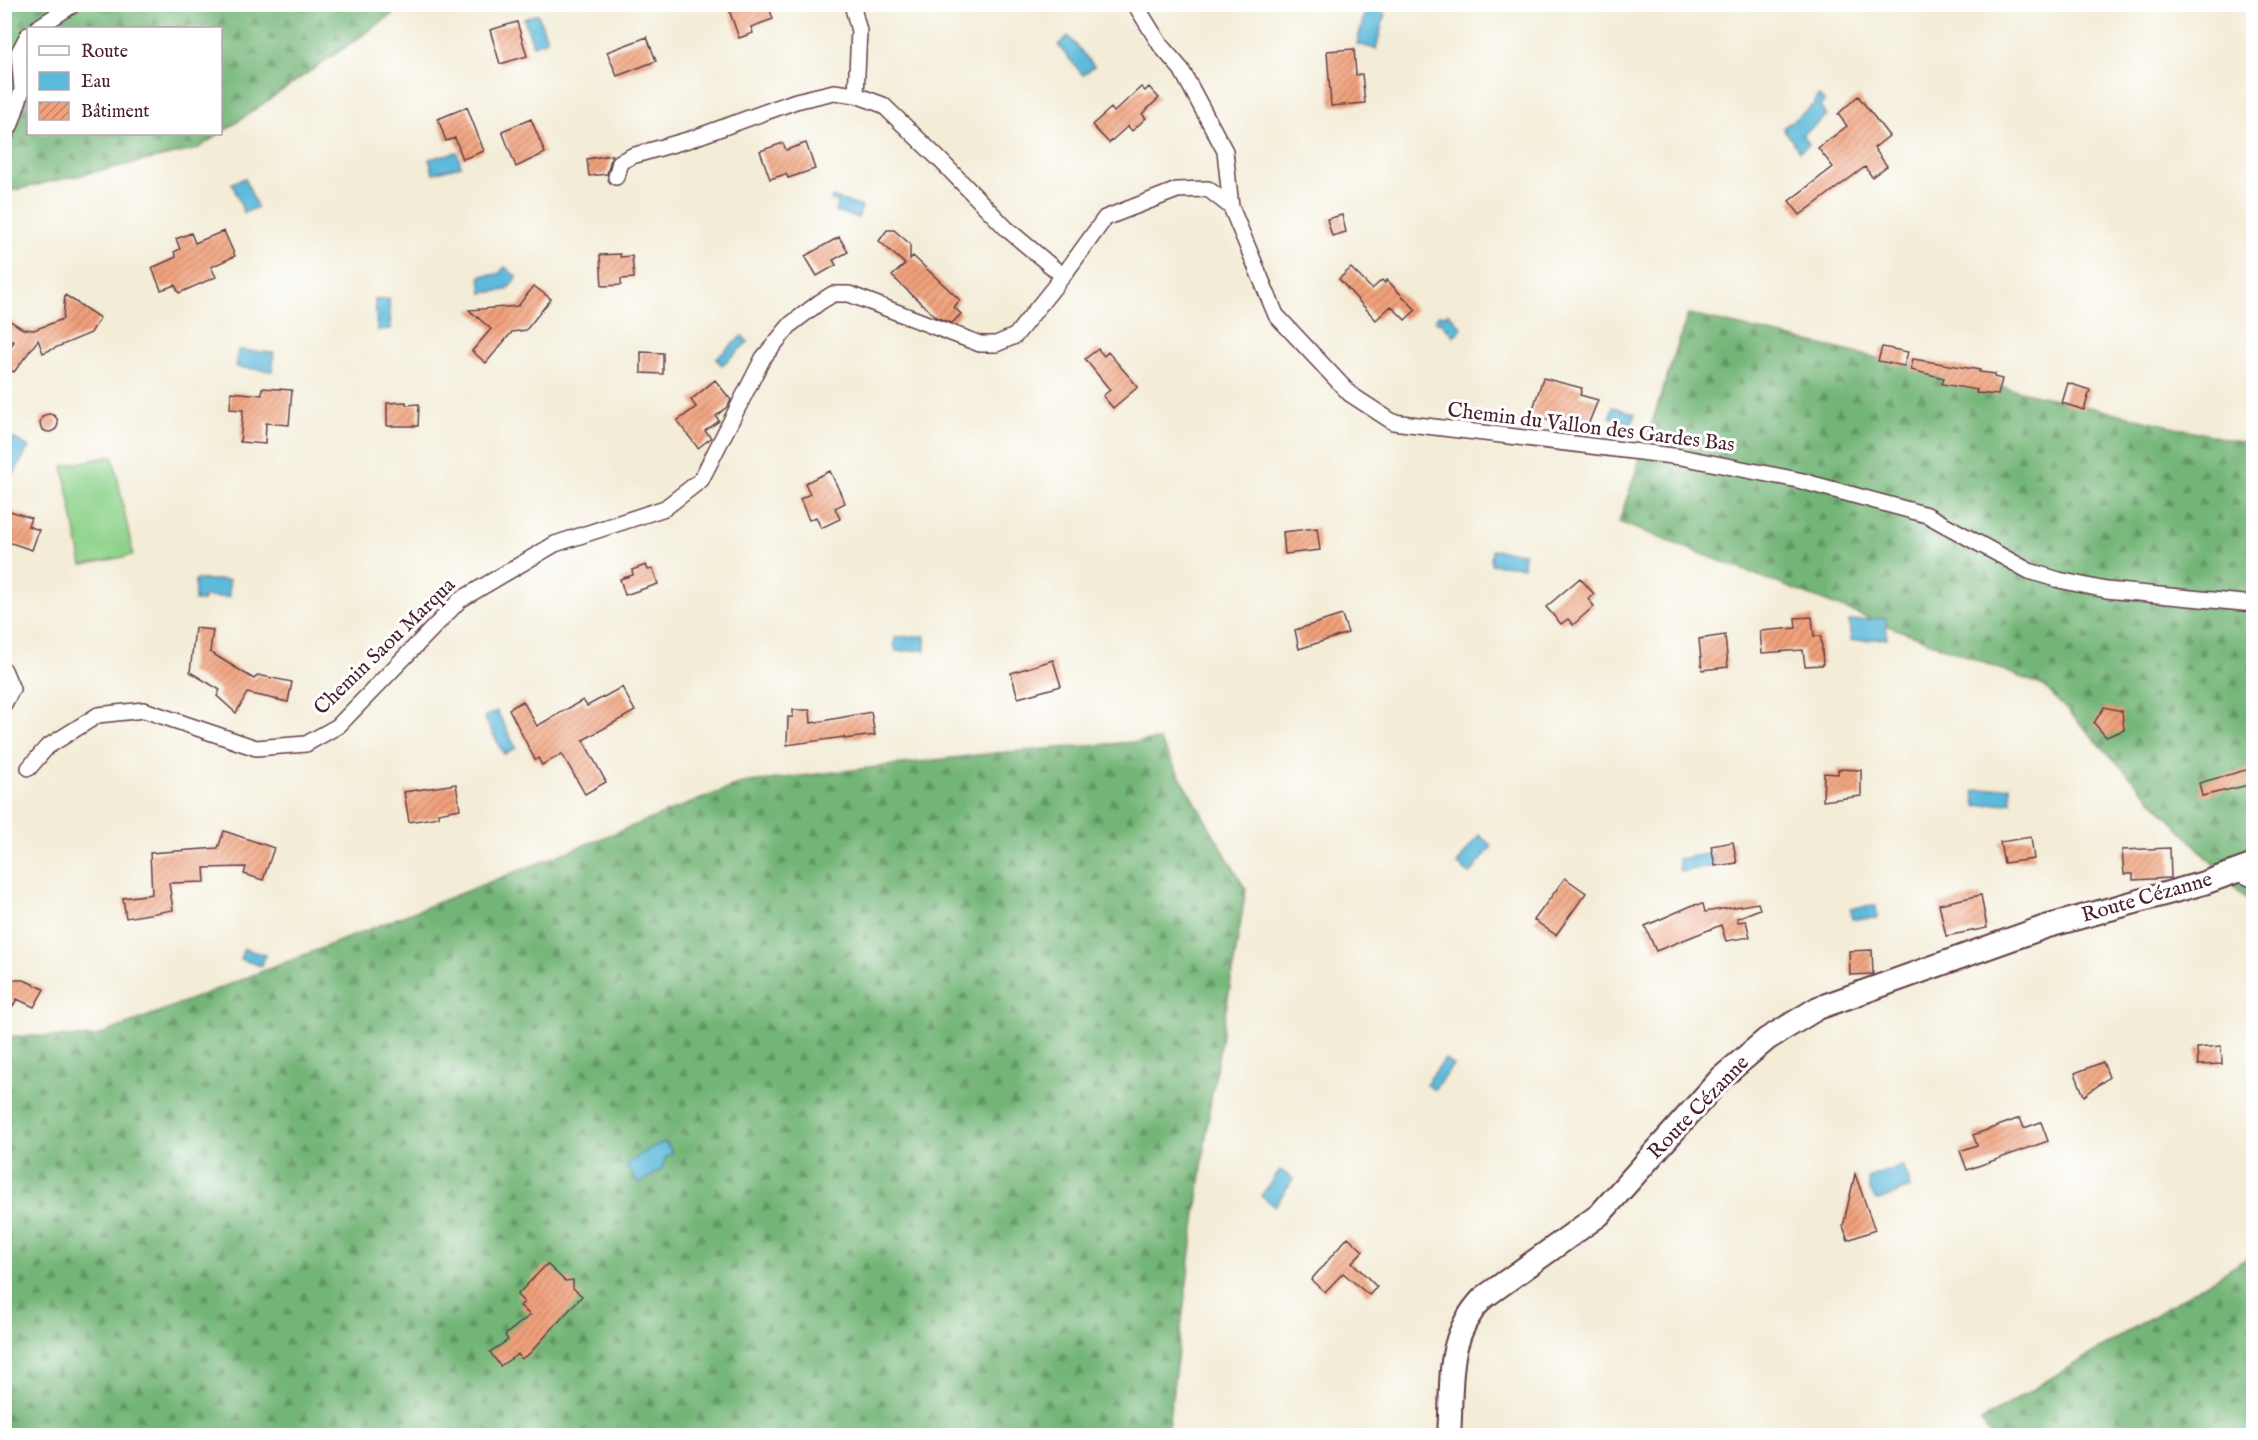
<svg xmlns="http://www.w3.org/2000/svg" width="2258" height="1440" viewBox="0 0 2258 1440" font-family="'IM FELL English',serif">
	<defs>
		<pattern id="forest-firs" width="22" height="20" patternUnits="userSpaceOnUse" patternTransform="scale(1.5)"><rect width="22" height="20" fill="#73b577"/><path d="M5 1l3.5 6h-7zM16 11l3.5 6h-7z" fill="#609362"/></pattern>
		<pattern id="building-hatch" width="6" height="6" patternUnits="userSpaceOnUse" patternTransform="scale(1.5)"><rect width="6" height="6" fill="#f1a17b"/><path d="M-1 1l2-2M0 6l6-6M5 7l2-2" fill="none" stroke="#c58365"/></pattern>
	</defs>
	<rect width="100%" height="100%" fill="#fff"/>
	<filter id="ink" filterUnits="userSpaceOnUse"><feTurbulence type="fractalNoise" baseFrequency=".0167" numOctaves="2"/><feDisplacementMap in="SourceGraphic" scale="12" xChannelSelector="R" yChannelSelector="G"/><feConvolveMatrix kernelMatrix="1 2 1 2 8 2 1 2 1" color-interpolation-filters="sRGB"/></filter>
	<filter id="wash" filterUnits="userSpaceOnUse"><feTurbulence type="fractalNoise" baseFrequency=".008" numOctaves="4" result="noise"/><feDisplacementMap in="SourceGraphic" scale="24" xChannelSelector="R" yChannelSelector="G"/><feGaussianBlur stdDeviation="1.35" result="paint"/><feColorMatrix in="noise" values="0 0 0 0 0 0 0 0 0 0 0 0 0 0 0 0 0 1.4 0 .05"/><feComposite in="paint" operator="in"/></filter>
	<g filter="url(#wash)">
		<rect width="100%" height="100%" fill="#f3ecd7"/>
		<path fill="#8fd38b" stroke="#6c795b" stroke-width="1.5" d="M113,456L133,555L82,565L63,466Z"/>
		<path fill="url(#forest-firs)" stroke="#5e6a51" stroke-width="1.5" d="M4,5H406L221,133L220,28H28V134H219L197,149L5,192Z
			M1688,314L2253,445V906L2044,686L1619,522Z
			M1159,740L1246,890L1210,1106L1167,1435L5,1436V1036L95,1037L742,783L995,753Z
			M2253,1255V1435H1990L1981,1421Z"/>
		<path fill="#5cbadb" stroke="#536c83" stroke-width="1.5" d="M1366,8L1385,13L1376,49L1357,44Z
			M538,14L547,40L533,45L524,19Z
			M1068,36L1094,66L1083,75L1058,45Z
			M1819,96L1824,101L1820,107L1827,116L1802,135L1809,144L1800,151L1783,128L1815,104L1816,98Z
			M457,152L461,166L433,173L429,159Z
			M245,178L257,207L244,213L232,183Z
			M832,197L862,207L858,218L835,211L838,202L831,200Z
			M505,267L517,277L507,290L482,293L480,276L499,274Z
			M389,299L391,329L377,330L375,300Z
			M1448,313L1462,328L1454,336L1440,321L1438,323L1435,319L1440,314L1443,316Z
			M742,336L748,342L722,365L716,359Z
			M238,350L274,353L272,371L236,367Z
			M1613,407L1635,414L1632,424L1610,417Z
			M13,438L29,447L13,475L5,470V454Z
			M1492,550L1524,553L1523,567L1491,564Z
			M195,580H229V597H203V601H195Z
			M1886,618L1887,638L1851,641L1849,621Z
			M925,636V650L896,651L894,643L896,637Z
			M497,711L516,748L504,754L484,717Z
			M2010,786L2011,802L1976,806L1974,791Z
			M1479,835L1492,846L1470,874L1457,864Z
			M1712,853L1715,866L1680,872L1678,859Z
			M1876,906L1877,918L1852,919L1851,908Z
			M244,949L265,955L262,966L240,959Z
			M1445,1059L1453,1065L1434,1090L1426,1084Z
			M665,1142L673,1153L666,1157L661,1170L639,1184L626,1165L651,1148Z
			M1902,1166L1908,1176L1910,1188L1876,1201L1870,1190L1868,1178Z
			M1280,1170L1293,1179L1275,1206L1261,1196Z"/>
		<g id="blocks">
			<path fill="url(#building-hatch)" d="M727,4H768L773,19L751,27L753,33L739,38Z
				M517,22L527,56L500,64L490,30Z
				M647,37L656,61L617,76L607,52Z
				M1354,49L1356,75L1362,74L1365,103L1331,106L1327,51Z
				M1141,87L1145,91L1149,87L1159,98L1142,114L1146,118L1132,131L1128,126L1109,143L1092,125L1111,108L1114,112Z
				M1858,96L1889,136L1874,148L1887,166L1872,177L1865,167L1800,215L1789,201L1833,167L1818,148L1847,126L1838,114Z
				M467,107L484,151L463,159L455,138L446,141L438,119Z
				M531,119L545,153L516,167L502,131Z
				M783,143L786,150L806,143L815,169L788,178L786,174L770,179L760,151Z
				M612,155L607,174L589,176L587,159Z
				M1342,215L1346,232L1332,236L1327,219Z
				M887,230H894L910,244V259L913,256L960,300L954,307L961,314L952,323L936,317L892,276L905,264L879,241Z
				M224,231L235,256L211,267L216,277L179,293L175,285L161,290L152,268L176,257L174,252L180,249L176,239L191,233L195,243Z
				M839,237L848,252L833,260L836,265L817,276L805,256Z
				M620,254V257L632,256L634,278L621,279V285L602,286L600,255Z
				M1351,268L1372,289L1382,280L1385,283L1387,280L1416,310L1405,320L1391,306L1376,320L1339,279Z
				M534,286L551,299L526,330L512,332L486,363L472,351L491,329L469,310L518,306Z
				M65,295L100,318L91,333L43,353L38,340L14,372L4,366V355L14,342L4,335V317L23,329L34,330L63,319Z
				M1882,347L1908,352L1904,366L1878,361Z
				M1098,349L1104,356L1108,352L1138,387L1113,408L1103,396L1110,390L1085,359Z
				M641,352L663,353V374L641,373Z
				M1913,359L1980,370L1979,372L1995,374L1994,377L2002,379L1998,395L1976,393L1977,390L1942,384L1944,378L1911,370Z
				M1543,378L1582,388L1580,395L1598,400L1586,430L1531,415Z
				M715,380L731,400L728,406L716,416L719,421L705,431L711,438L698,448L677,421L696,407L691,400Z
				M2068,383L2090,390L2084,410L2062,403Z
				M262,388L292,390L289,425L266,423L265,444L240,442L243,410L230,409L231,392L262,395Z
				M406,402V405L419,404L418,426H387V403Z
				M40 423a9 9 0 1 1 18 0a9 9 0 1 1-18 0Z
				M830,471L845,503L835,508L840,519L821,528L816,517L809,520L800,499L810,494L805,483Z
				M4,509L31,518L28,526L39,530L32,550L8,542L4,527Z
				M1317,528L1320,550L1285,554L1283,532Z
				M646,565L648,570L653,569L658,584L625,595L620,579L633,575L632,570Z
				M1580,578L1594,594L1588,599L1594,606L1573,625L1568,619L1561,624L1546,607Z
				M1342,615L1348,633L1299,649L1295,630Z
				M1812,617L1814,636H1821L1823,665L1805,666L1803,650L1762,653L1760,631L1796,628L1795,618Z
				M195,628L213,630L210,652L254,679L258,675L292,682L288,702L247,693L236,713L217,696L220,690L190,672Z
				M1725,635L1728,667L1702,670L1699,639Z
				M1053,660L1061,686L1018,698L1011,673Z
				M622,687L635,711L583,740L606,782L585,794L562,754L542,765L538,758L535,760L509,709L523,701L537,726L583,700L587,706Z
				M2104,707L2122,711L2124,730L2106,737L2094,723Z
				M793,710H810L811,723L871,712L875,735L844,739V737L787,745L788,717H793Z
				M2253,768V784L2202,796L2199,783Z
				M1838,769L1861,770V796L1823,801L1824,773L1838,774Z
				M456,784L460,809L438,813L439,817L409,822L404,792Z
				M224,831L274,848L263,880L244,874L246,867L204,868L205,882L169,883L173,910L126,918L123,898L152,894L150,853L218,848Z
				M2031,837L2034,859L2004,863L2000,842Z
				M1733,842L1737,863L1715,866L1711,846Z
				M2170,848L2171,878L2133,880V874H2124L2122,850Z
				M1565,878L1586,893L1556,935L1534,920Z
				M1981,895L1987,928L1946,936L1939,904Z
				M1758,903L1760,909L1737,918L1738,922L1746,921L1750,937L1726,941L1721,925L1656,951L1645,926L1693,905L1703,904L1705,912Z
				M1872,950L1873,974L1850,975L1849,951Z
				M4,980H24L44,989L34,1007L17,999L4,1021Z
				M2221,1046L2222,1064L2198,1065L2197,1048Z
				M2103,1062L2109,1077L2084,1096L2075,1073Z
				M2020,1118L2024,1128L2041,1122L2048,1141L1967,1170L1960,1151L1977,1145L1973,1135Z
				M1855,1174L1875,1230L1848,1240L1843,1226Z
				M1348,1237L1363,1251L1352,1262L1377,1287L1369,1295L1343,1273L1325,1292L1311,1280Z
				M547,1264L565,1281L573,1280V1288L582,1296L529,1354L521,1359L518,1354L500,1366L490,1352L508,1340L505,1335L530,1315L520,1306L524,1302L517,1295Z"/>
		</g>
	</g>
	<g filter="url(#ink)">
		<use href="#blocks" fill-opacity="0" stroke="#633e45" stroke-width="1.5"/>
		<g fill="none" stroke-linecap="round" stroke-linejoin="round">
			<defs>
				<path id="street" d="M852,4L859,31L856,95
					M1135,4L1161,46L1181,69L1225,151L1231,207L1276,315L1350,394L1393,422L1681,457L1798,480L1927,515L2029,571L2059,580L2106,590L2254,604
					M37,28L74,4
					M4,138L11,124L22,90L19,52L28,35
					M616,177L620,162L632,156L691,139L796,101L834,92L856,95L883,105L940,160L1007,229L1063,276L1105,218L1177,190L1208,189L1231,207
					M4,670L12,689L4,704
					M29,768L47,747L98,715L144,710L256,748L306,744L338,726L460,600L555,544L665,508L701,480L763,358L791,324L820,302L833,294H849L980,344H996L1015,336L1063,276
					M2237,872L2254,880"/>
				<path id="secondary" d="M1449,1436C1453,1383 1444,1339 1483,1298L1599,1215L1721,1078L1767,1039L1818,1008L2045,927L2204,883L2254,865"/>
			</defs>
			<use href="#street" stroke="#633e45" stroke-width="18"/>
			<use href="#secondary" stroke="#633e45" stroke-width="26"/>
			<use href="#street" stroke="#fff" stroke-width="15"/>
			<use href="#secondary" stroke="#fff" stroke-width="22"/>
		</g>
	</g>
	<g text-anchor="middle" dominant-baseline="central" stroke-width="6" stroke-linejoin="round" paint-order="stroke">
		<g font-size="21" fill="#4a1f2b" stroke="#fff">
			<text transform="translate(1591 428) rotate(7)">Chemin du Vallon des Gardes Bas</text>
			<text transform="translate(385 647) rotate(-44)">Chemin Saou Marqua</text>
			<text transform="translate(2147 898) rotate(-16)">Route Cézanne</text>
			<text transform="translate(1699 1108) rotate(-46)">Route Cézanne</text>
		</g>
	</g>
	<rect width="2258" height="1440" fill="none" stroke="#fff" stroke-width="24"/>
	<rect x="27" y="27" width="195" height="108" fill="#ffffff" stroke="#b7a5aa" stroke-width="1.5"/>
	<rect x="39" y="46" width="30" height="9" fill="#ffffff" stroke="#b7a5aa" stroke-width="1.5"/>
	<text x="81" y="57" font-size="18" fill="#4a1f2b">Route</text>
	<rect x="39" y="72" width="30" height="18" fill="#5cbadb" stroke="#b7a5aa" stroke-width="1.5"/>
	<text x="81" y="87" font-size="18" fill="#4a1f2b">Eau</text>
	<rect x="39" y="102" width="30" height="18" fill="url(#building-hatch)" stroke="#b7a5aa" stroke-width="1.5"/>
	<text x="81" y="117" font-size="18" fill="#4a1f2b">Bâtiment</text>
</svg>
